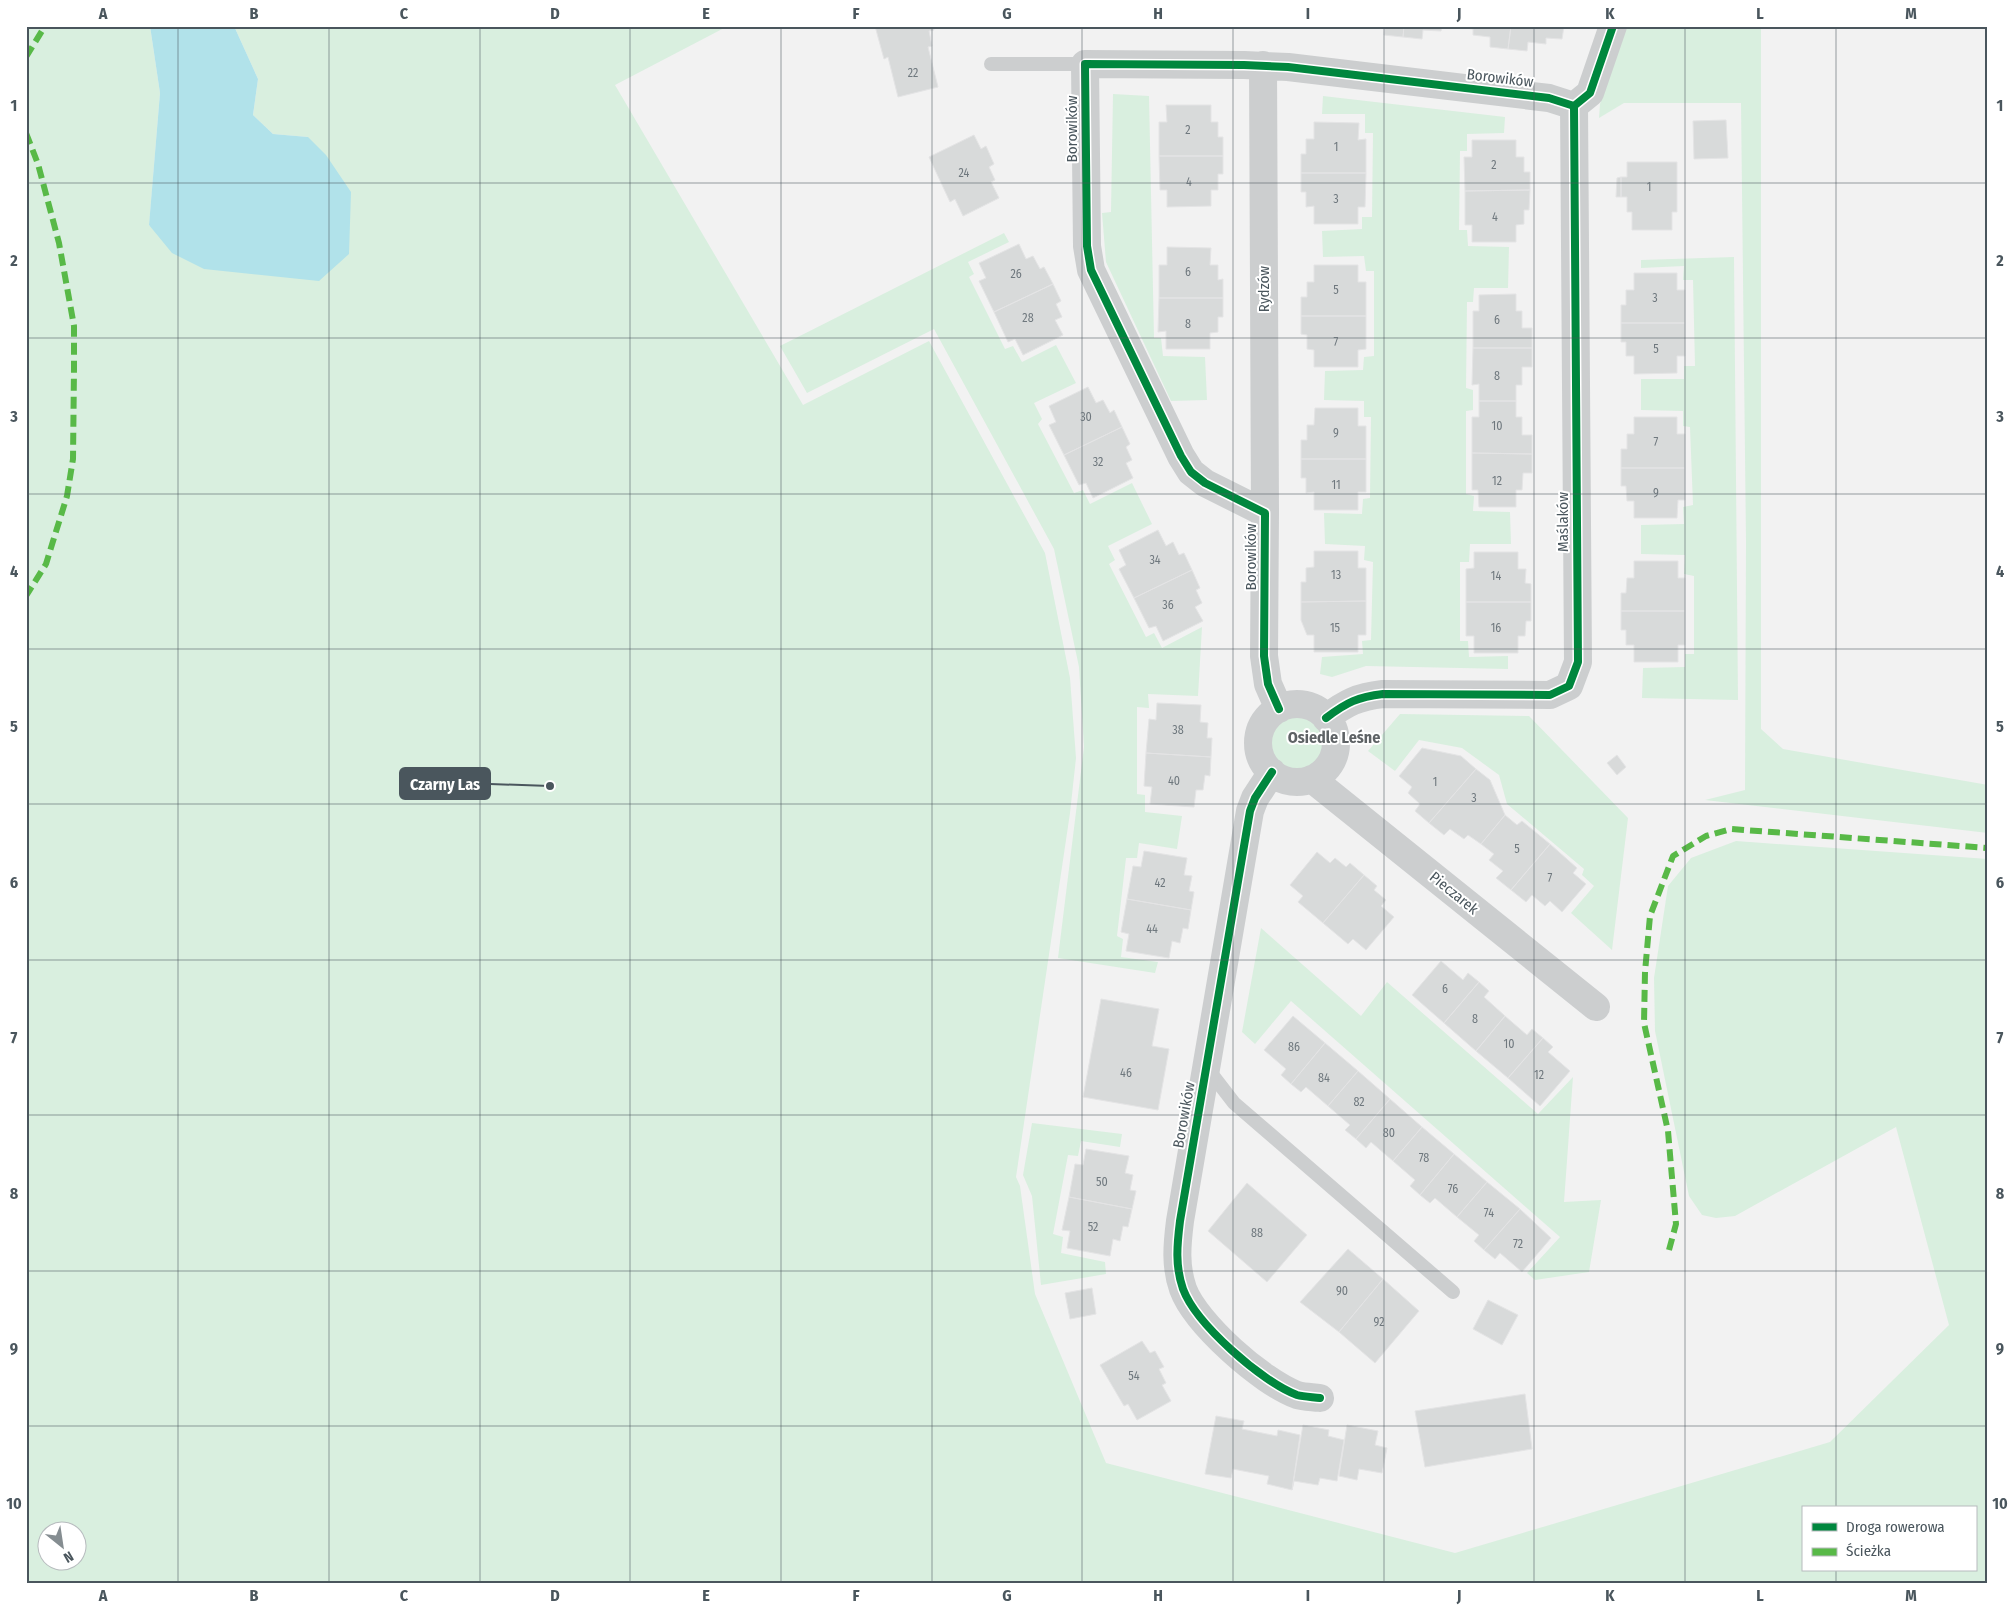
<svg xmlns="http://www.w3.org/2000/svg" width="2014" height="1609" viewBox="0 0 2014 1609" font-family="'Fira Sans Condensed',sans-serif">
	<rect width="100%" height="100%" fill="#f2f2f2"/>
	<path fill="#d9efdf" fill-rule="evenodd" d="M26,26H150L160,93L149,226L308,137L273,134L253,115L258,79L234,26H728L615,85L803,405L929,341L1045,553L1070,678L1076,758L1070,813L1016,1177L1020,1186L1035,1294L1106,1463L1455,1553L1830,1442L1949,1325L1896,1127L1735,1216L1716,1218L1702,1215L1689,1196L1655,1031L1654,978L1668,886L1691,858L1736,841L1988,859V1583H26ZM1803,1508H1975V1570H1803ZM48,1532H78V1562H48Z
		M1626,26H1761V729L1783,749L1988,785V833L1705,800L1745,790L1746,542L1741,103H1624L1599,118L1600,104Z
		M1113,94L1149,96L1154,338H1161L1163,356L1205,357L1207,400L1171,401L1106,262L1102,213L1111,212Z
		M1323,96L1505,117L1504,133L1467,134V151H1460L1459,230H1467L1468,246L1509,247L1508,288H1474L1473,302H1467L1466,388L1473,390V410L1466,411V494L1474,496L1473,511L1510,512L1511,544H1470L1469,562H1460V641H1468L1469,657L1508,656V669L1366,666L1332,677L1320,674L1322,657L1363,654L1362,641L1371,640L1373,562L1364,560L1365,546L1325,544L1324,513L1362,514L1363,499L1370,498L1371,417H1364V401L1324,400L1325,371L1363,370L1364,357L1374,356V271H1366L1364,256L1323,257L1322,231L1362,229V217H1372L1373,133H1365V114H1322Z
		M1004,233L1009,242L968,262L974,274L969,277L1005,349L1013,346L1022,362L1056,345L1076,383L1034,403L1042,419L1038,424L1074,493L1083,490L1090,504L1132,483L1152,524L1108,546L1115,560L1109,564L1146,637L1154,633L1162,648L1202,627L1198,696L1148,694L1149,708L1137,707V794L1145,795V812L1182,816L1177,849L1139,843L1137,858H1126L1117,936L1123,939L1121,957L1158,962L1155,973L1058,958L1084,747L1079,667L1054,549L934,329L807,393L780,346Z
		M1734,257L1738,700L1642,698L1643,668L1685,667V654H1694V576L1684,574L1685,555L1641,554V525L1684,524L1683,507L1693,505L1690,427L1683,426V411L1641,410V379H1684V366H1695L1693,280H1683L1684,266L1641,268V260Z
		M1400,714L1529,716L1628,818L1612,950L1571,913L1594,886L1582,875L1584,869L1507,804L1499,775L1462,748L1419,740L1395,771L1368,751Z
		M1269 743a27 27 0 1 1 54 0a27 27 0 1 1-54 0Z
		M1261,928L1361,1016L1387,982L1538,1114L1573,1077L1564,1202L1601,1200L1589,1272L1535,1280L1527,1273L1560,1237L1291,1001L1255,1044L1242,1032Z
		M1032,1123L1122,1134L1120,1147L1081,1141L1078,1156L1068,1155L1053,1234L1063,1237L1061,1253L1105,1262L1106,1274L1041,1285L1032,1196L1023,1175Z"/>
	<path fill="#b1e2ea" d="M150,26H234L258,79L253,115L273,134L308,137L326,155L351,192L349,254L319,281L204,269L172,253L149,225L160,93Z"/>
	<path fill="#d8dada" stroke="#e4e4e5" d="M875,26H933L934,30L929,31L932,46L928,47L938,87L898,97L888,57L884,59Z
		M1385,26H1404L1403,37L1384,35Z
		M1404,26H1442L1441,31L1423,30L1422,39L1403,37Z
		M1511,26H1564L1562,39L1546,38V44L1528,42L1527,51L1508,49Z
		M1511,26L1508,49L1490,47V37L1473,35V29L1457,27Z
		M1166,105H1211V122H1218V137H1223V156H1159V122H1167Z
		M1726,120L1728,158L1694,159L1693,121Z
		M1314,122L1359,123L1358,140L1366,139V173H1301V154H1306V139H1314Z
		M974,135L981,149L986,146L994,164L989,167L995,180L991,182L999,198L963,216L955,199L950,202L929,157Z
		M1472,140H1516V157H1524V172H1530V190L1465,191L1464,157H1472Z
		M1159,156H1223V174H1218V190H1211V206L1167,207V190H1160Z
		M1627,162H1677V212H1672V230H1632V212H1627V197H1621V177H1627Z
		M1301,173H1366L1365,207H1358V224H1314V206L1306,207V192H1301Z
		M1621,177V197H1616L1617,178Z
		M1530,190L1529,210H1524V224L1516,225V242H1472V225H1465V191Z
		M1019,244L1026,259L1033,256L1040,269L1044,267L1053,284L994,312L979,281L986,278L979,263Z
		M1167,247L1211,248L1210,265H1218V280L1223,279V298H1159V265H1167Z
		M1314,265H1358V282H1366V316H1301V297H1307V282H1314Z
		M1634,273H1677V290H1685V323H1621V305H1626V290H1634Z
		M1053,284L1061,301L1056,304L1062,317L1055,320L1063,335L1023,355L1015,339L1008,342L994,312Z
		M1516,294V311H1522V328H1532V348H1473V311H1479V295Z
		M1159,298H1223V317H1218V332L1210,333V349H1166V331L1158,332Z
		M1301,316H1366V349L1358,350V367H1314V350L1307,349V335L1301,334Z
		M1621,323H1685V356H1677V373L1634,374V356H1626V342H1621Z
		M1473,348H1532V367H1522V385H1516V401H1479V384L1472,385Z
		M1088,387L1096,403L1103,400L1110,413L1114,410L1122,427L1064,455L1049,425L1056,422L1049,406Z
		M1479,401H1516V417H1522V435H1532V454L1472,453V417H1479Z
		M1315,408H1358V426H1366V459H1301V440H1307V425H1314Z
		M1634,417H1677V434H1685V468H1621V449H1627V434H1634Z
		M1122,427L1130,444L1126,447L1132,460L1126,463L1133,478L1093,498L1086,483L1079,485L1064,455Z
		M1472,453L1532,454V473H1523L1522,490H1516V507H1479L1478,490H1472Z
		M1301,459H1366V492H1358V510H1314V492L1306,493V478H1301Z
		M1621,468H1685V500H1678L1677,518H1634V501H1627L1626,486H1621Z
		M1158,530L1166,546L1173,542L1179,555L1184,553L1192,570L1134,598L1119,569L1126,565L1119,550Z
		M1314,551H1358V568H1366V601L1301,602V582H1306V568L1314,567Z
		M1474,552H1518V569H1526L1525,583L1531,584V602H1466V569L1474,568Z
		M1634,561H1678V578H1685V611H1621V593H1626L1627,578H1634Z
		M1192,570L1200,588L1196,590L1202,603L1195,607L1203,621L1163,641L1156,626L1149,628L1134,598Z
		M1366,601V635H1358V652H1314V635H1307L1301,620V602Z
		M1466,602H1531V621H1526L1525,636H1518V653H1474V636H1466Z
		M1621,611H1685V645H1678V662H1634V645H1626V630H1621Z
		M1157,703L1201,705L1200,722L1208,723L1207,738H1212L1211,757L1146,753L1149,719L1156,720Z
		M1422,748L1461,756L1476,769L1429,823L1415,811L1420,804L1408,793L1412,787L1399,776Z
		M1146,753L1211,757L1210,776L1205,775L1203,790H1196L1194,807L1150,804L1152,787L1144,786Z
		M1617,755L1626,767L1617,775L1607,763Z
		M1476,769L1490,780L1505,815L1481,844L1468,835L1464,839L1450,829L1444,835L1429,823Z
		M1505,815L1517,825L1522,821L1550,844L1511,890L1496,878L1503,871L1489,860L1494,854L1481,844Z
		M1550,844L1577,868L1573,873L1586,884L1562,912L1550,901L1545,906L1532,895L1526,902L1511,890Z
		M1144,851L1187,858L1184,875L1192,876L1189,891L1194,892L1191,910L1127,899L1133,866L1141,867Z
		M1317,852L1330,863L1335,858L1346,867L1350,863L1364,875L1323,923L1298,902L1303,896L1290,885Z
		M1364,875L1377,886L1374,890L1386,900L1381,906L1394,917L1366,950L1353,939L1348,944L1323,923Z
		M1127,899L1191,910L1188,929L1183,928L1180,943L1172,941L1169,958L1126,951L1129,934L1121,932Z
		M1441,961L1463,980L1468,973L1479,982L1444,1023L1412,995Z
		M1479,982L1489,991L1484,997L1505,1016L1476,1051L1444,1023Z
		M1101,999L1159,1009L1152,1046L1169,1049L1158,1110L1083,1097Z
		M1293,1016L1325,1043L1291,1084L1281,1075L1286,1069L1264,1050Z
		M1505,1016L1527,1035L1532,1029L1543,1038L1508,1078L1476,1051Z
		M1543,1038L1553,1047L1548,1052L1570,1071L1540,1106L1508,1078Z
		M1325,1043L1358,1071L1328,1106L1306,1087L1301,1092L1291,1084Z
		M1358,1071L1390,1099L1356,1139L1345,1130L1350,1125L1328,1106Z
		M1390,1099L1422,1127L1393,1161L1371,1142L1366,1148L1356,1139Z
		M1422,1127L1454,1154L1420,1195L1410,1186L1415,1180L1393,1161Z
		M1086,1149L1129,1156L1125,1173L1133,1175L1130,1190L1136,1191L1132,1209L1069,1197L1075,1164L1083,1165Z
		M1454,1154L1487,1182L1457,1217L1435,1198L1430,1203L1420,1195Z
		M1487,1182L1520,1209L1484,1250L1474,1241L1479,1235L1457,1217Z
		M1247,1183L1307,1235L1267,1282L1208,1231Z
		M1069,1197L1132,1209L1128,1227L1123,1226L1120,1241L1113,1239L1110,1256L1067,1248L1070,1231L1062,1230Z
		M1520,1209L1551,1238L1522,1272L1500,1253L1495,1259L1484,1250Z
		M1348,1249L1383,1279L1339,1332L1300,1302Z
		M1383,1279L1419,1311L1375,1363L1339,1332Z
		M1092,1288L1096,1314L1070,1319L1065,1293Z
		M1488,1300L1518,1315L1502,1345L1473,1329Z
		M1142,1341L1150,1353L1155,1351L1164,1367L1159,1369L1166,1383L1162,1385L1171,1401L1137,1420L1128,1404L1124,1406L1100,1365Z
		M1525,1394L1532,1449L1425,1467L1415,1411Z
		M1216,1416L1244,1421L1242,1429L1277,1436L1278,1430L1300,1435L1292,1490L1267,1484L1269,1476L1233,1469L1231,1478L1205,1474Z
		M1303,1425L1329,1430L1328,1436L1344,1440L1337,1481L1320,1478L1318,1485L1294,1481L1292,1490Z
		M1347,1425L1378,1431L1375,1445L1387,1448L1382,1473L1359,1469L1357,1480L1339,1476Z"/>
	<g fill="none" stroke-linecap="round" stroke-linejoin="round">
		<path stroke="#cccecf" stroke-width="14" d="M991,64H1085
			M1207,1068L1234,1103L1453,1292"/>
		<path stroke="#cccecf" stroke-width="28" d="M1263,65L1265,513
			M1258 743a39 39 0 1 1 78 0a39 39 0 1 1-78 0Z
			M1279,709L1268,684L1264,656L1265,513L1205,483L1191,472L1181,456L1091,270L1087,246L1085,64L1244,65L1288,67L1549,98L1574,106L1590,93L1613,26
			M1326,718C1347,702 1358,697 1383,694L1550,695L1569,686L1578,662L1574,106
			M1272,772L1255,798L1250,811L1180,1221C1177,1245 1175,1266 1183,1289C1196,1324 1262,1382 1297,1395C1304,1397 1313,1397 1320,1398
			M1312,779L1596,1007"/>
		<path stroke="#58b947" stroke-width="6" stroke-dasharray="12 6" stroke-linecap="butt" d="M26,57L45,26
			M26,133L38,164L59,243L74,326V369L73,459L67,496L46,564L26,596
			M1669,1250L1676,1224L1668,1131L1644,1023L1645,972L1650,916L1673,856L1706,836L1731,829L1988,848"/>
		<defs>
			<path id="cycleway" d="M1279,709L1268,684L1264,656L1265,513L1205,483L1191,472L1181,456L1091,270L1087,246L1085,64L1244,65L1288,67L1549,98L1574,106L1590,93L1613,26
				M1326,718C1347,702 1358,697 1383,694L1550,695L1569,686L1578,662L1574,106
				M1272,772L1255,798L1250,811L1180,1221C1177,1245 1175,1266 1183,1289C1196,1324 1262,1382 1297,1395C1304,1397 1313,1397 1320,1398"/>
		</defs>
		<use href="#cycleway" stroke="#fff" stroke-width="11"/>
		<use href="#cycleway" stroke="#00873e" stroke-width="8"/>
	</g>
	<path fill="none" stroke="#4a565d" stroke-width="1" stroke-opacity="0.55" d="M178,26V1583M329,26V1583M480,26V1583M630,26V1583M781,26V1583M932,26V1583M1082,26V1583M1233,26V1583M1384,26V1583M1534,26V1583M1685,26V1583M1836,26V1508M26,183H1988M26,338H1988M26,494H1988M26,649H1988M26,804H1988M26,960H1988M26,1115H1988M26,1271H1988M26,1426H1988M1836,1570V1583"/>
	<g text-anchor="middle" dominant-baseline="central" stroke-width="4" stroke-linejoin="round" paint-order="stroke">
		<g font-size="12" fill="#6f787e">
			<text x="913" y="73">22</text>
			<text x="1188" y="130">2</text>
			<text x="1336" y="147">1</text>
			<text x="1494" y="165">2</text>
			<text x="964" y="173">24</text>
			<text x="1189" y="182">4</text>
			<text x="1649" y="187">1</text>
			<text x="1336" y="199">3</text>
			<text x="1495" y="217">4</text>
			<text x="1188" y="272">6</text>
			<text x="1016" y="274">26</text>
			<text x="1336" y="290">5</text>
			<text x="1655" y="298">3</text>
			<text x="1028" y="318">28</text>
			<text x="1497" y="320">6</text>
			<text x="1188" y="324">8</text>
			<text x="1336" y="342">7</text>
			<text x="1656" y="349">5</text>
			<text x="1497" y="376">8</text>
			<text x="1086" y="417">30</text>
			<text x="1497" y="426">10</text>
			<text x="1336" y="433">9</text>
			<text x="1656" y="442">7</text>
			<text x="1098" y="462">32</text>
			<text x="1497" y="481">12</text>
			<text x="1336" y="485">11</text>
			<text x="1656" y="493">9</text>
			<text x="1155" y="560">34</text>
			<text x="1336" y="575">13</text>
			<text x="1496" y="576">14</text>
			<text x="1168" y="605">36</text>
			<text x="1335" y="628">15</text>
			<text x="1496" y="628">16</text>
			<text x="1178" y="730">38</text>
			<text x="1174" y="781">40</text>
			<text x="1435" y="782">1</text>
			<text x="1474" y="798">3</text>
			<text x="1517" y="849">5</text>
			<text x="1550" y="878">7</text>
			<text x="1160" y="883">42</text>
			<text x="1152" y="929">44</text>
			<text x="1445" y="989">6</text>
			<text x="1475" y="1019">8</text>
			<text x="1509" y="1044">10</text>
			<text x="1294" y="1047">86</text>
			<text x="1126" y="1073">46</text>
			<text x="1539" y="1075">12</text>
			<text x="1324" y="1078">84</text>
			<text x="1359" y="1102">82</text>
			<text x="1389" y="1133">80</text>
			<text x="1424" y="1158">78</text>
			<text x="1102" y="1182">50</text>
			<text x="1453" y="1189">76</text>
			<text x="1489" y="1213">74</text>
			<text x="1093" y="1227">52</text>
			<text x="1257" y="1233">88</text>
			<text x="1518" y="1244">72</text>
			<text x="1342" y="1291">90</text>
			<text x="1379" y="1322">92</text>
			<text x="1134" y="1376">54</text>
		</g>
		<g font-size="15" fill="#4a565d" stroke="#fff">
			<text transform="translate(1500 78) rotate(7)">Borowików</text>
			<text transform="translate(1072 129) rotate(-90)">Borowików</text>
			<text transform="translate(1264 289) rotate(-90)">Rydzów</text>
			<text transform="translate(1563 522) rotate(-90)">Maślaków</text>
			<text transform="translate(1251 557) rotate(-90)">Borowików</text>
			<text transform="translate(1454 893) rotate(39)">Pieczarek</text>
			<text transform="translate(1184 1115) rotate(-80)">Borowików</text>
		</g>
		<g font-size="16" font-weight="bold" fill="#5e6265" stroke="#fff">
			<text x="1334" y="737">Osiedle Leśne</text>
		</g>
	</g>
	<path fill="none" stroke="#4a565d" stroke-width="2" d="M550 786L490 784"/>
	<circle fill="#4a565d" stroke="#fff" stroke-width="2" cx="550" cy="786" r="5"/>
	<rect fill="#4a565d" stroke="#4a565d" stroke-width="2" x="400" y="768" width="90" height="31" rx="5"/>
	<g font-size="16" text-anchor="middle" font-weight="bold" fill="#fff">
		<text x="445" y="790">Czarny Las</text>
	</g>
	<rect width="2014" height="1609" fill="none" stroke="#ffffff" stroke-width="55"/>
	<rect x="1802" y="1506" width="175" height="65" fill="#ffffff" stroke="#b7bbbe"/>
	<rect x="1812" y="1523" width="25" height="8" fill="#00873e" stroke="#b7bbbe"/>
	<text x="1846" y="1532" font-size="15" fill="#4a565d">Droga rowerowa</text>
	<rect x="1812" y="1548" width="25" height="8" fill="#58b947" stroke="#b7bbbe"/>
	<text x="1846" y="1556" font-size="15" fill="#4a565d">Ścieżka</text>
	<g transform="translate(62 1546) rotate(150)"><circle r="24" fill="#ffffff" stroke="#b7bbbe"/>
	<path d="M0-4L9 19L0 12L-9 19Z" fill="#858d91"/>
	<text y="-8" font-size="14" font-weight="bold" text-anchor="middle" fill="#4a565d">N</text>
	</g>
	<rect x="28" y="28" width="1958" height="1554" fill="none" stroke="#4a565d" stroke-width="2"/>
	<g font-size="16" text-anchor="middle" font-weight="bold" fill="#4a565d">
		<text x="103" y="19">A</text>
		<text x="254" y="19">B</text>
		<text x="404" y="19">C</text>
		<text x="555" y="19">D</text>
		<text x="706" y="19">E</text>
		<text x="856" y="19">F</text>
		<text x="1007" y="19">G</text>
		<text x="1158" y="19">H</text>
		<text x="1308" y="19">I</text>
		<text x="1459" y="19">J</text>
		<text x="1610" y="19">K</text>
		<text x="1760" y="19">L</text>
		<text x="1911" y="19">M</text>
		<text x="14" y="111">1</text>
		<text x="2000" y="111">1</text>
		<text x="14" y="266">2</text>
		<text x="2000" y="266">2</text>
		<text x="14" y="422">3</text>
		<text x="2000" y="422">3</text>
		<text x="14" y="577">4</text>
		<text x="2000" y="577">4</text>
		<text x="14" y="732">5</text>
		<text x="2000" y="732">5</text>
		<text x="14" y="888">6</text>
		<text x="2000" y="888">6</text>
		<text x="14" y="1043">7</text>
		<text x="2000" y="1043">7</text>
		<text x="14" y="1199">8</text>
		<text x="2000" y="1199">8</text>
		<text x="14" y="1354">9</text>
		<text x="2000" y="1354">9</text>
		<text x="14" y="1509">10</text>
		<text x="2000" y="1509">10</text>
		<text x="103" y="1601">A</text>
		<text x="254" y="1601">B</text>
		<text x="404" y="1601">C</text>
		<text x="555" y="1601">D</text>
		<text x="706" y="1601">E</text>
		<text x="856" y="1601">F</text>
		<text x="1007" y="1601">G</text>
		<text x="1158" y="1601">H</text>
		<text x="1308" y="1601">I</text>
		<text x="1459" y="1601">J</text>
		<text x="1610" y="1601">K</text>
		<text x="1760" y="1601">L</text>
		<text x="1911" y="1601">M</text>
	</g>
</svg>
